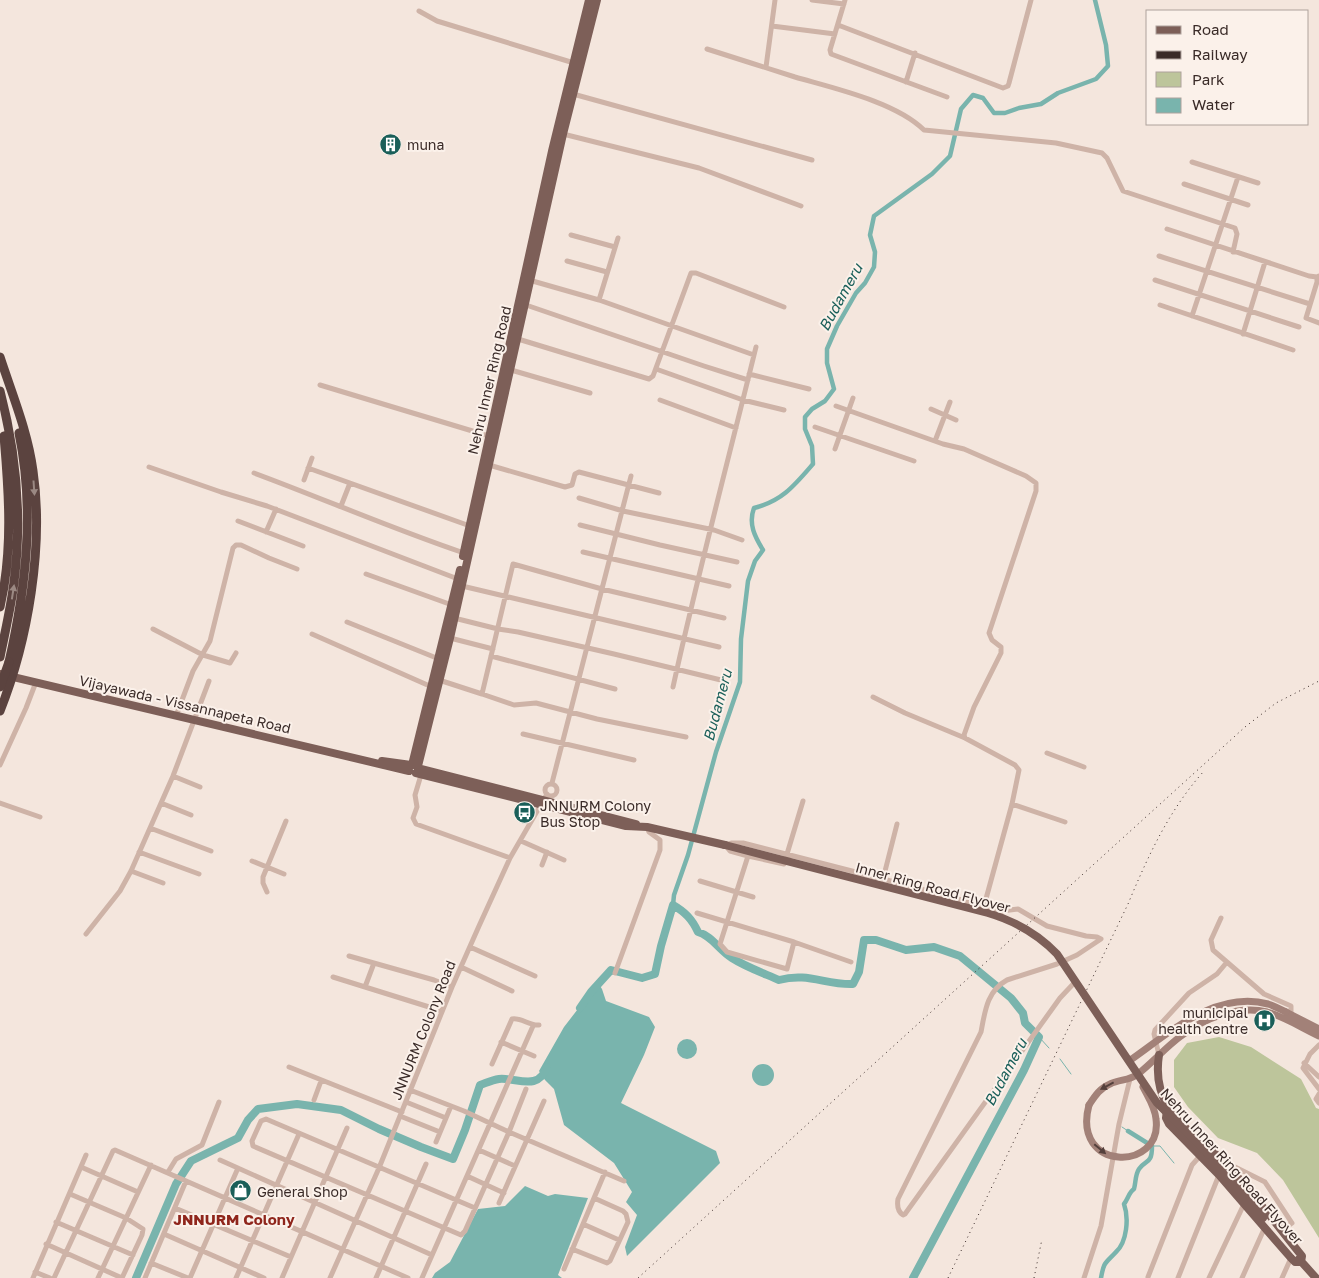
<svg xmlns="http://www.w3.org/2000/svg" width="1319" height="1278" viewBox="0 0 1319 1278" font-family="'Golos Text',sans-serif">
	<rect width="100%" height="100%" fill="#f4e6dd"/>
	<path fill="#bdc59b" d="M1219,1037L1251,1047L1301,1079L1316,1108L1319,1109V1238L1283,1180L1257,1153L1218,1138L1188,1107L1174,1087V1060L1187,1043Z"/>
	<path fill="#79b4ad" d="M598,983L602,989L606,1001L649,1017L655,1027L644,1055L621,1103L716,1151L720,1163L627,1256L625,1247L637,1215L626,1202L632,1192L614,1163L564,1125L554,1089L545,1080L539,1071L564,1027Z
		M677 1049a10 10 0 1 1 20 0a10 10 0 1 1-20 0Z
		M752 1075a11 11 0 1 1 22 0a11 11 0 1 1-22 0Z
		M525,1186L548,1196L555,1194L588,1198L558,1275L562,1278H432L435,1273L450,1262L478,1209L505,1206Z"/>
	<g fill="none" stroke-linecap="round" stroke-linejoin="round">
		<path stroke="#79b4ad" stroke-width="1" d="M1039,1037L1049,1048
			M1060,1059L1071,1074
			M1122,1127L1128,1131
			M1152,1146H1160L1174,1163"/>
		<path stroke="#79b4ad" stroke-width="4.5" d="M673,905L674,895L688,855L716,752L740,682L741,639L748,581L755,561L763,550C755,537 748,524 754,508C782,501 794,486 813,464L812,446L805,429V417L812,409L825,401L834,389L827,363V349L837,326L856,293L865,283L874,267L875,252L870,235L874,216L932,174L950,156L961,109L973,95L983,98L994,113H1005L1019,108L1041,104L1058,93L1096,79L1108,66L1106,45L1095,0
			M1101,1278C1104,1261 1105,1264 1116,1252C1127,1242 1129,1218 1124,1204C1128,1199 1129,1192 1134,1189C1136,1182 1135,1175 1139,1169C1146,1159 1152,1165 1152,1146L1128,1131"/>
		<path stroke="#79b4ad" stroke-width="8" d="M580,1008L591,992L611,970L642,978L655,974L661,946L673,905C685,912 692,919 698,932C712,936 719,950 732,958C746,967 763,973 779,980C808,972 825,985 853,984L859,972L864,940H876L906,950L934,947L960,956L1011,998L1023,1013L1025,1023L1039,1037L1024,1070L913,1278
			M136,1278L176,1184L191,1161L238,1138L248,1120L258,1109L297,1104L341,1110L379,1129L421,1147L453,1159L465,1130L480,1085C486,1083 492,1080 499,1079C516,1077 538,1092 547,1067"/>
		<path stroke="#ceb3a7" stroke-width="5" d="M812,0L844,4
			M845,0L830,50L831,54L947,97
			M419,11L437,21L574,63
			M838,25L1003,88L1008,86L1009,83L1031,0
			M772,26L835,34
			M707,49C736,58 766,68 795,77C833,88 896,102 924,130L1056,143L1102,153L1107,158L1123,191L1235,228L1237,234L1233,252
			M766,67L775,0
			M906,82L915,53
			M573,94L812,160
			M563,134L699,168L801,206
			M1192,162L1258,183
			M1184,184L1248,205
			M1167,229L1309,276L1317,277L1319,276
			M571,235L615,247
			M1159,256L1310,304
			M567,261L607,272
			M1317,277V282L1306,318L1319,323
			M529,280L599,300L754,355
			M1155,280L1299,327
			M599,300L618,238
			M526,305L704,366L748,380
			M1160,305L1293,350
			M1192,316L1238,177
			M1243,334L1265,262
			M518,339L649,379L653,376L691,273H696L784,307
			M656,369L743,400L784,410
			M511,370L590,393
			M749,374L809,389
			M320,385L489,436
			M660,400L736,428
			M836,406L943,444L964,449L1026,476L1036,483V491L989,633L992,640L1001,647V653L974,707L964,735L965,738
			M931,409L956,420
			M815,427L914,461
			M935,441L950,402
			M835,449L853,398
			M489,465L565,487L572,485L575,474L579,472L659,493
			M149,467L221,492L267,506L458,579
			M308,468L470,526
			M254,473C324,499 393,529 464,553
			M304,480L312,458
			M579,498L623,511L714,530L742,540
			M341,506L350,483
			M238,521L303,546
			M580,525L660,545L737,562
			M266,532L276,509
			M583,552L729,586
			M366,574L452,605
			M462,586L719,647
			M454,618L498,629L518,632L614,654L725,681
			M347,622L439,659
			M153,629L203,655L230,663L236,653
			M312,634L432,687
			M450,638L493,649
			M491,656L615,689
			M439,680L482,694L513,564L602,589L724,618
			M673,687C698,573 728,461 756,347
			M482,694L514,705L536,703L597,719L686,737
			M873,697L905,713L965,738L1015,765L1019,770L1012,804L984,906L883,879L897,824
			M176,716L193,671L210,641L233,548L236,545H241L269,558L297,569
			M523,734L634,760
			M1047,753L1084,767
			M0,765L26,708L36,682
			M421,775L415,795L417,807L413,818L416,824L510,858
			M173,776L200,787
			M552,783L631,476
			M545 790a6 6 0 1 1 12 0a6 6 0 1 1-12 0Z
			M0,803L40,817
			M161,803L191,815
			M1012,804L1065,822
			M150,828L211,851
			M521,841L564,860
			M139,852L199,874
			M748,856L730,851L725,845L732,843H743L883,879
			M252,861L284,874
			M542,865L547,852
			M131,871L163,883
			M700,881L753,897
			M267,892L263,883V877L286,821
			M984,906L1002,911L1018,909L1047,926L1086,936L1097,937L1101,939L1077,955L1057,964L1007,980C987,991 985,1011 981,1032L898,1199C897,1205 897,1211 903,1215L905,1214L1060,998L1076,981
			M697,913L794,942L851,962
			M1221,918L1211,940L1213,950L1264,994L1291,1006V1015
			M86,934L120,891L131,871L173,776L209,681
			M794,942L787,969L727,952L720,944L748,856L784,864L803,801
			M470,947L535,976
			M349,956L434,980L452,987
			M461,967L512,991
			M615,973L660,850V840L649,832L647,827
			M333,977L442,1011
			M365,987L374,963
			M501,1042L534,1056
			M1319,1045L1310,1054L1303,1068L1319,1089
			M1159,1055L1154,1034L1155,1030L1189,993L1217,974L1227,962
			M1304,1063L1319,1077
			M492,1064L512,1019C521,1017 529,1026 539,1025
			M289,1067L402,1112
			M410,1090L464,1111L509,1132L624,1181
			M1319,1094L1316,1099L1319,1103
			M314,1100L321,1081
			M406,1102L446,1118
			M400,1116L440,1132
			M436,1142L451,1106
			M479,1150L515,1166
			M220,1160L432,1255
			M1227,1163L1265,1182L1292,1223L1281,1231
			M81,1167L138,1192
			M168,1172L176,1159L202,1145L219,1102
			M467,1176L504,1193
			M70,1194L126,1218L143,1229L142,1235L122,1278
			M499,1203L544,1101
			M175,1208L291,1257
			M475,1208L266,1119L261,1121L252,1141L253,1146L461,1235L465,1231L509,1132L526,1089
			M56,1222L133,1255
			M583,1224L619,1240
			M164,1234L264,1278
			M46,1244L122,1278
			M572,1249L607,1263L610,1261L628,1222L626,1214L623,1211L594,1198
			M151,1263L188,1278
			M564,1269L605,1172
			M35,1272L50,1278
			M1148,1277L1192,1165L1200,1156
			M33,1278L86,1155
			M54,1278L113,1151L115,1150L408,1278
			M98,1278L151,1165
			M145,1278L186,1181
			M190,1278L238,1168
			M236,1278L299,1134
			M282,1278L347,1128
			M330,1278L379,1168L452,987L479,926L510,858L547,794
			M376,1278L426,1164
			M422,1278L533,1026
			M1084,1278L1101,1226L1119,1124L1130,1079
			M1178,1278L1219,1175
			M1209,1278L1244,1204
			M1242,1278L1265,1227
			M1282,1278L1291,1258"/>
		<path stroke="#a28178" stroke-width="7" d="M1286,1012L1319,1029
			M1089,1105C1095,1096 1100,1088 1110,1084C1120,1079 1129,1081 1138,1074C1153,1062 1166,1047 1181,1036C1204,1018 1238,1005 1267,1012C1285,1017 1302,1028 1319,1036"/>
		<path stroke="#7d5f58" stroke-width="8" d="M463,556L552,151L589,0
			M0,674L409,771
			M382,761L411,765
			M412,765L460,570
			M418,766L450,638L563,134L597,0
			M418,768L636,824
			M416,773L626,826L647,827L725,845
			M1159,1055C1156,1074 1158,1090 1168,1107C1181,1128 1205,1143 1223,1161C1251,1190 1276,1224 1302,1256L1301,1262
			M1167,1110L1166,1118L1169,1124L1219,1175L1291,1258L1295,1262H1301
			M1208,1154L1263,1218
			M1299,1259L1316,1278"/>
		<path stroke="#5b433f" stroke-width="9" d="M0,391C16,452 22,519 14,582C11,607 5,632 0,657
			M0,607C13,551 9,493 4,436
			M9,662C26,587 35,510 19,433
			M0,711C28,641 44,546 33,471C28,432 12,394 0,357"/>
		<path stroke="#3a2b28" stroke-width="1" stroke-dasharray="1 4" stroke-linecap="butt" d="M638,1278L1245,727L1276,703L1319,681
			M948,1278L1128,904C1148,856 1169,810 1204,771
			M1034,1278L1042,1239"/>
		<path stroke="#a28178" stroke-width="7" d="M1129,1061C1168,1034 1215,990 1268,1004C1274,1006 1280,1009 1286,1012
			M1089,1105C1071,1172 1163,1172 1156,1119C1155,1107 1148,1097 1143,1087"/>
		<path stroke="#7d5f58" stroke-width="8" d="M725,845L988,913C1015,921 1037,933 1057,954L1157,1103L1208,1154"/>
		<path stroke="#5b433f" stroke-width="9" d="M0,687L9,662"/>
	</g>
	<defs><path id="oneway-solid" d="M-6-.8H1V-3.2L6.5 0L1 3.2V.8H-6Z" transform="scale(1.25)"/></defs>
	<g fill="#9b8983">
		<use href="#oneway-solid" transform="translate(34 488) rotate(86)"/>
		<use href="#oneway-solid" transform="translate(13 592) rotate(-81)"/>
	</g>
	<g fill="#54403c">
		<use href="#oneway-solid" transform="translate(1107 1086) rotate(152)"/>
		<use href="#oneway-solid" transform="translate(1100 1149) rotate(40)"/>
	</g>
	<defs>
		<symbol id="building-disc" viewBox="-11 -11 22 22"><circle r="9.5" fill="#1a5f59" stroke="#fbf1ea"/><path d="M-4-6H4V6H1V3H-1V6H-4ZM-2.5-4.3h1.7v1.8h-1.7ZM.8-4.3h1.7v1.8H.8ZM-2.5-1h1.7V.8h-1.7ZM.8-1h1.7V.8H.8Z" fill="#fff"/></symbol>
		<symbol id="bus-disc" viewBox="-11 -11 22 22"><circle r="9.5" fill="#1a5f59" stroke="#fbf1ea"/><path d="M-5-6H5V4H4V6H2V4H-2V6H-4V4H-5ZM-3.5-4V0h7V-4ZM-3.5 1.2v1.5H-2V1.2ZM2 1.2v1.5H3.5V1.2Z" fill="#fff"/></symbol>
		<symbol id="hospital-disc" viewBox="-11 -11 22 22"><circle r="9.5" fill="#1a5f59" stroke="#fbf1ea"/><path d="M-5-5h3v3.5h4V-5h3V5h-3V1.5h-4V5h-3Z" fill="#fff"/></symbol>
		<symbol id="shop-disc" viewBox="-11 -11 22 22"><circle r="9.5" fill="#1a5f59" stroke="#fbf1ea"/><path d="M-5-2.5h2.3a2.7 3.5 0 0 1 5.4 0H5L5.5 6h-11ZM-1.5-2.5h3a1.5 2.3 0 0 0-3 0Z" fill="#fff"/></symbol>
	</defs>
	<g fill-rule="evenodd">
		<use href="#building-disc" x="378" y="132" width="25" height="25"/>
		<use href="#bus-disc" x="512" y="800" width="25" height="25"/>
		<use href="#hospital-disc" x="1252" y="1008" width="25" height="25"/>
		<use href="#shop-disc" x="228" y="1178" width="25" height="25"/>
	</g>
	<g text-anchor="middle" dominant-baseline="central" stroke-width="4" stroke-linejoin="round" paint-order="stroke">
		<g font-size="14" fill="#3a2b28" stroke="#fbf1ea" text-anchor="start">
			<text x="407" y="144">muna</text>
			<text x="540" y="805">JNNURM Colony<tspan x="540" dy="16">Bus Stop</tspan></text>
			<text x="1248" y="1012" text-anchor="end">municipal<tspan x="1248" dy="16">health centre</tspan></text>
			<text x="257" y="1191">General Shop</text>
		</g>
		<g font-size="14" fill="#3a2b28" stroke="#fbf1ea">
			<text transform="translate(489 380) rotate(-77)">Nehru Inner Ring Road</text>
			<text transform="translate(185 704) rotate(13)">Vijayawada - Vissannapeta Road</text>
			<text transform="translate(933 887) rotate(15)">Inner Ring Road Flyover</text>
			<text transform="translate(423 1030) rotate(-68)">JNNURM Colony Road</text>
			<text transform="translate(1232 1166) rotate(48)">Nehru Inner Ring Road Flyover</text>
		</g>
		<g font-size="15" font-style="italic" fill="#1a5f59" stroke="#fbf1ea">
			<text transform="translate(840 297) rotate(-61)">Budameru</text>
			<text transform="translate(717 705) rotate(-75)">Budameru</text>
			<text transform="translate(1005 1072) rotate(-62)">Budameru</text>
		</g>
		<g font-size="15" font-weight="bold" fill="#8f251b" stroke="#fbf1ea">
			<text x="234" y="1219">JNNURM Colony</text>
		</g>
	</g>
	<rect x="1146" y="10" width="162" height="115" fill="#fbf1ea" stroke="#aea29c"/>
	<rect x="1156" y="26" width="25" height="8" fill="#7d5f58" stroke="#aea29c"/>
	<text x="1192" y="35" font-size="15" fill="#3a2b28">Road</text>
	<rect x="1156" y="51" width="25" height="8" fill="#3a2b28" stroke="#aea29c"/>
	<text x="1192" y="60" font-size="15" fill="#3a2b28">Railway</text>
	<rect x="1156" y="72" width="25" height="15" fill="#bdc59b" stroke="#aea29c"/>
	<text x="1192" y="85" font-size="15" fill="#3a2b28">Park</text>
	<rect x="1156" y="98" width="25" height="15" fill="#79b4ad" stroke="#aea29c"/>
	<text x="1192" y="110" font-size="15" fill="#3a2b28">Water</text>
</svg>
